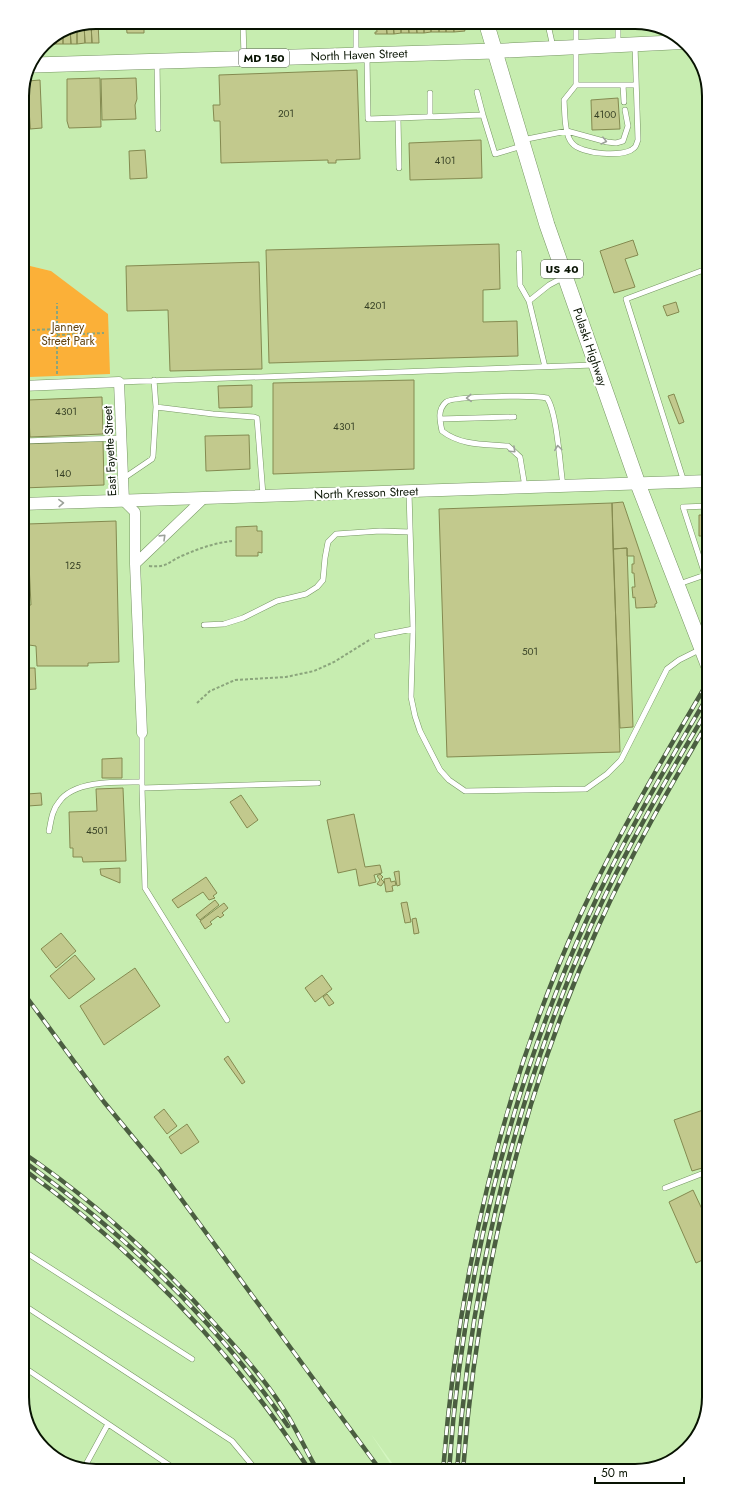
<svg xmlns="http://www.w3.org/2000/svg" width="731" height="1493" viewBox="0 0 731 1493" font-family="Jost,sans-serif">
	<rect width="100%" height="100%" fill="#d4f6c0"/>
	<path fill="#c7edb0" d="M96,22H640L680,37L703,68L709,96V1397L696,1438L663,1465L635,1471H398L371,1434L395,1471H92L55,1458L28,1425L22,1397V331H28L51,271L22,264V92L44,44L68,28Z"/>
	<path fill="#fbb038" d="M22,264L51,271L108,314L110,374L29,377L28,332L22,331Z"/>
	<path fill="#c2c98d" stroke="#848a50" d="M98,22L99,43H92L91,23Z
		M126,22H144V33H127Z
		M170,22H200V24H175V22Z
		M376,22H386L387,34H375V32H377Z
		M386,22H393L394,34H387Z
		M393,22H401V33L394,34Z
		M401,22H408L409,33H401Z
		M408,22H416L417,33H409Z
		M416,22H424V33H417Z
		M424,22H431V32L424,33Z
		M431,22H439V32H431Z
		M439,22H446V32H439Z
		M446,22H453L454,32H446Z
		M453,22H462L465,31L454,32Z
		M91,23L92,43H85L84,24Z
		M84,24L85,43L77,44V26Z
		M77,26V44H71L70,27Z
		M70,27L71,44H63V31Z
		M63,31V44H56V36Z
		M56,36V44L49,45V40Z
		M357,70L360,159L336,160V163H328V160L221,163L220,121H214L213,105H220L219,75Z
		M100,78L101,127L69,128L67,121V79Z
		M136,78L137,99L135,105L136,119L102,120L101,79Z
		M40,80L42,128L30,129L28,81Z
		M27,81H28L30,129H24V144H22V92Z
		M618,98L620,129L592,130L591,100Z
		M706,136H709V151H707Z
		M481,140L482,178L410,180L409,143Z
		M145,150L147,178L130,179L129,151Z
		M633,240L638,255L625,259L635,287L614,293L600,251Z
		M499,244L500,289L483,290V322L517,321L518,356L269,363L266,250Z
		M259,262L262,369L170,371L168,310L127,311L126,266Z
		M676,302L679,312L667,316L663,306Z
		M22,350H26L27,373L22,374Z
		M414,380V469L273,474V383Z
		M252,385V407L219,408L218,386Z
		M674,394L684,422L679,424L668,396Z
		M102,397L103,434L30,437L28,400Z
		M22,399H28L29,423H23Z
		M249,435L250,469L206,471L205,436Z
		M103,441L104,485L22,488V444Z
		M623,502L657,603L655,604V607L636,608L635,597L633,598L632,587H635L634,573H632V564H634V556H627V548L613,549L612,503Z
		M612,503L620,752L447,757L439,509Z
		M699,515H709V536H699Z
		M116,521L119,662L88,663V666H37L36,646L29,645L28,605H31L27,524Z
		M257,526V531H262V553L258,552V556H236V527Z
		M627,548L633,727L620,728L613,549Z
		M22,657H26V668H35L36,689L22,690Z
		M122,758V778H102V759Z
		M123,788L126,861L83,862L82,857H73V848H70L69,812L97,811L96,789Z
		M41,793L42,805L28,806L27,794Z
		M241,795L258,820L247,828L230,802Z
		M354,814L365,867L380,865L382,873L374,875L376,882L359,886L356,869L338,873L327,820Z
		M120,868V883L101,875L100,869Z
		M399,871L400,885L397,886L394,872Z
		M380,874L383,877L381,879L384,882L381,886L377,884L380,880L377,876Z
		M206,877L217,893L213,896L215,898L209,900L203,892L178,908L172,900Z
		M390,878L391,882L395,881L396,885L392,886L393,891L386,892L384,879Z
		M215,900L219,905L200,920L196,915Z
		M407,902L411,922L405,923L401,903Z
		M224,903L228,908L222,913L224,915L220,918L218,916L210,922L212,924L205,929L200,921Z
		M416,918L419,933L414,934L412,919Z
		M61,933L76,951L56,968L41,949Z
		M75,955L95,979L69,999L50,976Z
		M135,968L160,1006L104,1045L80,1006Z
		M322,975L332,989L315,1002L305,988Z
		M327,994L334,1003L329,1006L323,997Z
		M228,1056L245,1082L242,1084L224,1059Z
		M709,1108V1166L692,1171L674,1120Z
		M164,1109L177,1126L167,1134L154,1117Z
		M187,1124L199,1142L181,1154L169,1137Z
		M693,1190L709,1224V1257L696,1263L669,1202Z"/>
	<g fill="none" stroke-linecap="round" stroke-linejoin="round">
		<defs>
			<path id="service" d="M243,22L244,57
				M356,22V54
				M549,22V29L553,47
				M576,22V85L564,100C565,112 564,134 572,143C580,154 624,158 634,148C636,147 637,142 638,140L635,45
				M618,22V44
				M367,56L368,119L483,115L495,154L522,146
				M157,62L158,129
				M576,85H636
				M623,85L624,102
				M477,92L483,115
				M430,93V117
				M398,118L399,168
				M522,140L567,131L607,142L616,143L623,141L628,126L625,110
				M519,253L520,285L529,301L545,367
				M529,301L549,285L564,277
				M22,335H26
				M154,380L156,407L213,414L254,417L257,418L263,495
				M119,382L594,365
				M440,419L514,417
				M22,441L122,438
				M124,478L152,459L153,456L156,407
				M684,482L626,299L709,268
				M525,487L520,457L508,446C486,444 461,446 442,431C440,421 437,410 446,402C453,396 535,395 547,398C557,412 560,466 563,486
				M409,492L413,629L411,697L415,716L420,731L440,770L449,780L465,791L586,789L607,774L621,760L667,669L679,660L701,649
				M679,584L705,575L683,507L709,506
				M204,625L224,624L243,618L277,601L306,594L317,587L323,580L325,558L328,542L336,534L380,531L410,532
				M377,636L413,629
				M142,733V788L145,888L227,1020
				M142,788L318,783
				M49,831C51,821 52,810 59,802C74,780 118,782 142,782
				M665,1188L709,1171
				M22,1250L192,1359
				M22,1304L232,1441L257,1471
				M22,1366L178,1471
				M84,1468L108,1424"/>
			<path id="minor" d="M22,386L119,382L124,501L135,512V564L142,733
				M135,564L203,499"/>
			<path id="tertiary" d="M22,504L709,481"/>
			<path id="secondary" d="M495,51L683,42"/>
			<path id="primary" d="M486,22L547,225L638,484L709,667
				M34,65L495,51"/>
		</defs>
		<use href="#service" stroke="#769563" stroke-width="6"/>
		<use href="#minor" stroke="#769563" stroke-width="11"/>
		<use href="#tertiary" stroke="#769563" stroke-width="13"/>
		<use href="#secondary" stroke="#769563" stroke-width="15"/>
		<use href="#primary" stroke="#769563" stroke-width="16"/>
		<path stroke="#8ba57c" stroke-width="2" stroke-dasharray="3 2" stroke-linecap="butt" d="M23,326V298
			M32,330L57,329
			M57,335L104,333
			M57,374V303
			M149,566C169,568 168,561 184,555C200,548 215,543 232,541
			M197,703L210,691L235,680L286,677L314,671L334,662L371,639"/>
		<use href="#service" stroke="#fff" stroke-width="5"/>
		<use href="#minor" stroke="#fff" stroke-width="10"/>
		<use href="#tertiary" stroke="#fff" stroke-width="12"/>
		<use href="#secondary" stroke="#fff" stroke-width="14"/>
		<use href="#primary" stroke="#fff" stroke-width="15"/>
		<defs>
			<path id="rail" d="M22,991L104,1102L160,1170L381,1471
				M22,1152C96,1202 163,1264 222,1332C244,1356 265,1380 283,1408C295,1426 304,1447 315,1466
				M22,1160C124,1233 217,1322 288,1426
				M22,1168C136,1251 234,1352 310,1471
				M443,1471C458,1280 500,1093 579,918C617,836 663,758 709,680
				M449,1471C462,1280 509,1091 588,917C623,839 666,767 709,694
				M457,1471C470,1283 514,1098 591,926C625,850 667,778 709,707
				M463,1471C477,1282 521,1097 599,925C631,854 670,787 709,720"/>
		</defs>
		<use href="#rail" stroke="#4b5e41" stroke-width="4.5"/>
		<use href="#rail" stroke="#fff" stroke-width="3" stroke-dasharray="9" stroke-linecap="butt"/>
	</g>
	<defs><path id="oneway-chevron" d="M-2-3.5L2.5 0L-2 3.5" fill="none" stroke-width="1.6" stroke-linecap="round" stroke-linejoin="round"/></defs>
	<g stroke="#9ca19a">
		<use href="#oneway-chevron" transform="translate(604 141) rotate(14)"/>
		<use href="#oneway-chevron" transform="translate(469 398) rotate(177)"/>
		<use href="#oneway-chevron" transform="translate(558 448) rotate(-97)"/>
		<use href="#oneway-chevron" transform="translate(513 450) rotate(43)"/>
		<use href="#oneway-chevron" transform="translate(61 503) rotate(-2)"/>
		<use href="#oneway-chevron" transform="translate(163 537) rotate(-44)"/>
	</g>
	<g text-anchor="middle" dominant-baseline="central" stroke-width="4" stroke-linejoin="round" paint-order="stroke">
		<g font-size="10" fill="#364025">
			<text x="286" y="113">201</text>
			<text x="605" y="114">4100</text>
			<text x="445" y="160">4101</text>
			<text x="375" y="305">4201</text>
			<text x="66" y="411">4301</text>
			<text x="344" y="426">4301</text>
			<text x="63" y="473">140</text>
			<text x="73" y="565">125</text>
			<text x="530" y="651">501</text>
			<text x="97" y="830">4501</text>
		</g>
		<g fill="#fff" stroke="#525a4e" stroke-width="1">
			<rect x="239" y="49" width="50" height="18" rx="3"/>
			<rect x="541" y="260" width="42" height="18" rx="3"/>
		</g>
		<g font-size="11" font-weight="bold" fill="#081302">
			<text x="264" y="58">MD 150</text>
			<text x="562" y="269">US 40</text>
		</g>
		<g font-size="12" fill="#081302" stroke="#fff">
			<text transform="translate(359 55) rotate(-2)">North Haven Street</text>
			<text transform="translate(590 347) rotate(71)">Pulaski Highway</text>
			<text transform="translate(110 451) rotate(-93)">East Fayette Street</text>
			<text transform="translate(366 493) rotate(-2)">North Kresson Street</text>
		</g>
		<g font-size="12" fill="#644411" stroke="#fff">
			<text x="68" y="327">Janney<tspan x="68" dy="14">Street Park</tspan></text>
		</g>
	</g>
	<path d="M0 0H731V1493H0ZM96 29H635A67 67 0 0 1 702 96V1397A67 67 0 0 1 635 1464H96A67 67 0 0 1 29 1397V96A67 67 0 0 1 96 29Z" fill="#fff" fill-rule="evenodd"/>
	<path fill="none" stroke="#081302" stroke-width="2" d="M96 29H635A67 67 0 0 1 702 96V1397A67 67 0 0 1 635 1464H96A67 67 0 0 1 29 1397V96A67 67 0 0 1 96 29Z"/>
	<path d="M595 1477v6h89v-6" fill="none" stroke="#081302" stroke-width="2"/>
	<text x="601" y="1477" font-size="12" fill="#081302" stroke="#ffffff" stroke-width="3" paint-order="stroke">50 m</text>
</svg>
